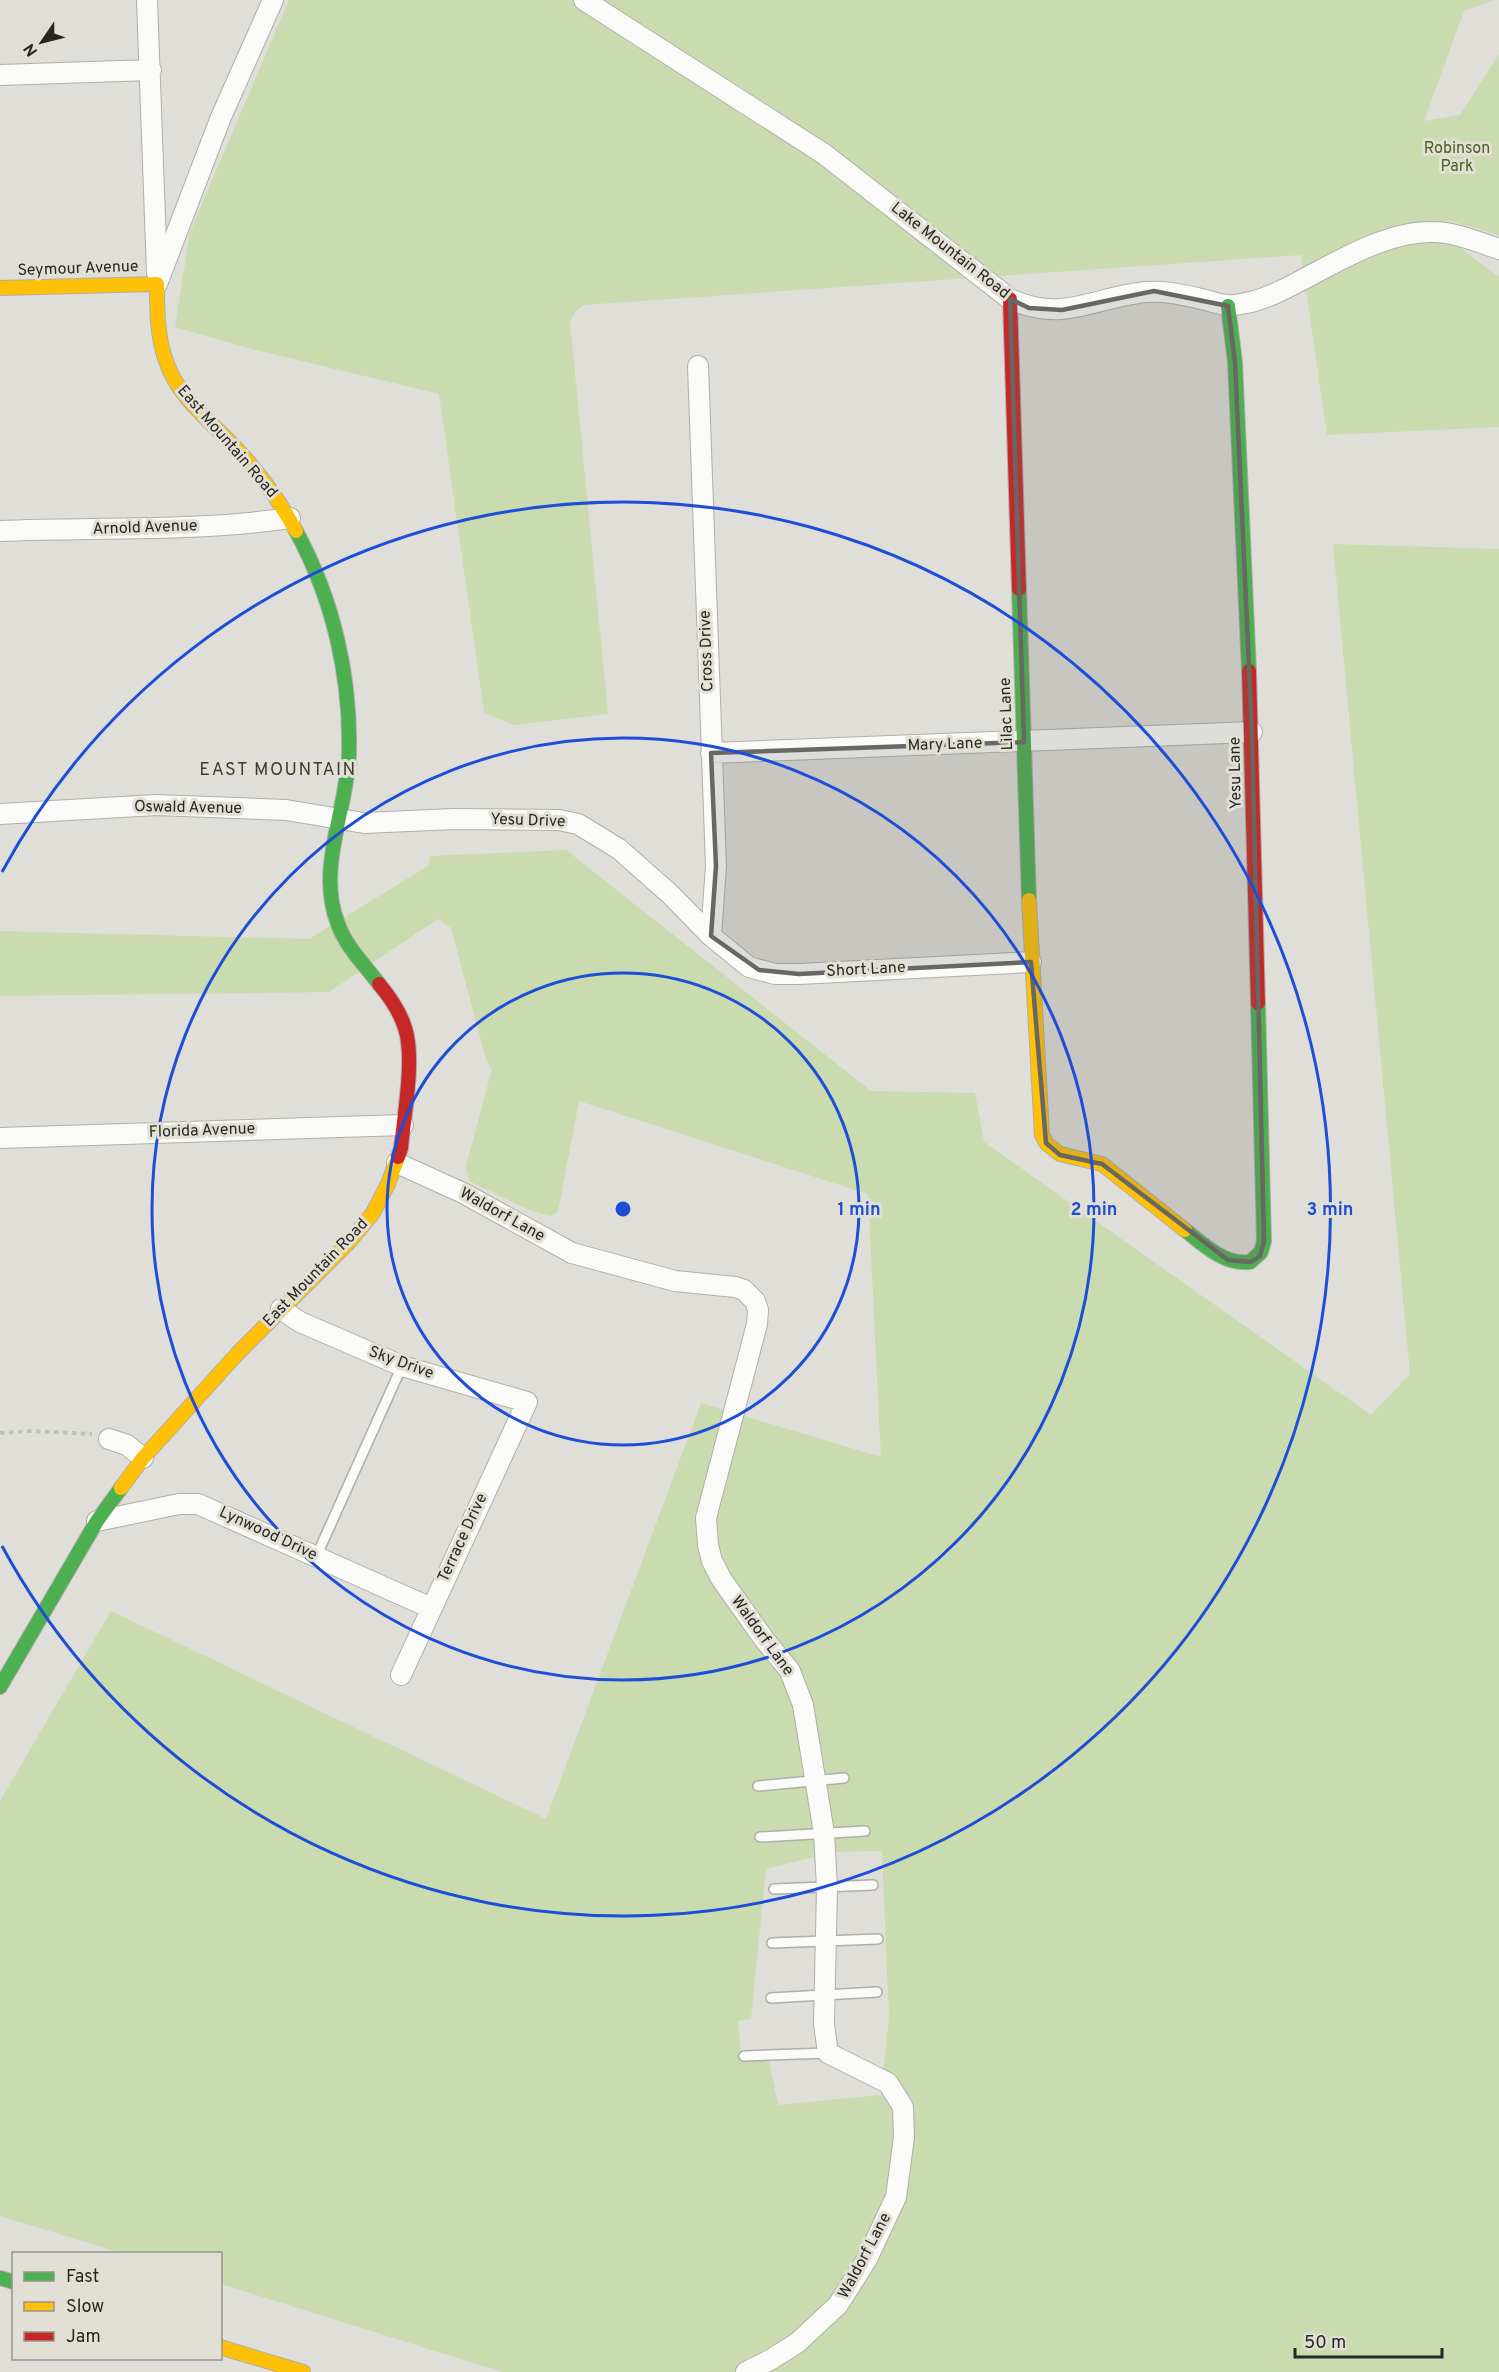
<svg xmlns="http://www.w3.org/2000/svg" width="1499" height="2372" viewBox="0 0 1499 2372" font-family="Overpass,sans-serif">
	<rect width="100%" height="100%" fill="#dfded8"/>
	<path fill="#cadbb0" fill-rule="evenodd" d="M289,0H1494L1464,11L1424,121L1460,115L1499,54V235L1450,221L1427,223L1499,277V427L1327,435L1301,255L584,305L576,311L570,321L608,714L513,725L484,712L439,394L248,348L175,327L190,232Z
		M1333,544L1499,549V2372H502L221,2284L220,2254L122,2253L0,2216V1801L111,1611L546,1819L701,1403L881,1457L868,1194L579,1101L558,1212L550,1216L529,1210L469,1181L466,1166L492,1069L486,1059L451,928L438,919L329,992L0,996V931L309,939L428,866L430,856L566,850L871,1091L975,1093L984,1142L1371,1415L1410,1374ZM882,1851L889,2016L881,2095L778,2105L767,2050L741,2052L738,2021L751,2019L766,1869L833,1852Z"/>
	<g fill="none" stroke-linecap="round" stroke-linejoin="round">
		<defs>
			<path id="lane" d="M316,1557L402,1366
				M758,1786L844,1778
				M760,1837L865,1831
				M774,1889L873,1885
				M772,1943L878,1939
				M771,1998L877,1992
				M744,2056L828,2053"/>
			<path id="street" d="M147,0L157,273
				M584,0L824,154L1010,299C1060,322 1089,300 1138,293C1161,289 1184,295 1206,300C1213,302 1221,305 1228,305C1235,306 1244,303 1251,302C1274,296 1296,283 1317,272C1351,254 1393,231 1433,232C1455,232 1478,242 1499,249
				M0,75L151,70
				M157,284L221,117L273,0
				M698,366L716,866L711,936
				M0,531C96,527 194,532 290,518
				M711,753L1252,732
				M0,814L156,805L286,810L364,823L454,819L559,820L578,824L619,849L671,895L711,936L749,967L775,974H799L1031,962
				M0,1138L403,1125
				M397,1163L463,1193L572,1253L675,1281L735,1287L744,1290L755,1301L758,1310L757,1324L706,1518L708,1545L712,1561L722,1580L764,1639L790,1671L803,1705L824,1833L827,1887L824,2024L828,2053L888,2083L903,2107L904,2137L896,2197L867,2259L838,2305L797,2343L770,2360L746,2372
				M281,1309L300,1322L402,1366L527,1402L401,1675
				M109,1439L127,1445L143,1458
				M97,1521L179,1504H198L431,1608"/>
			<path id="fast" d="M1228,306L1235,362L1249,671
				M296,531C333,599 351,676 349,754C347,811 316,869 338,924C346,947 365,965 379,984
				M1019,589L1029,900
				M1185,1230C1204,1245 1224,1265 1250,1262L1261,1252L1264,1241L1258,1003
				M0,1687L97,1521L121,1488
				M0,2278L14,2282"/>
			<path id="slow" d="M0,288L157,284C157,310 157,336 166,361C178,397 208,419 234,446C258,471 279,500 296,531
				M1029,900L1042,1135L1047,1144L1060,1154L1102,1164L1185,1230
				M121,1488L143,1458L238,1353L350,1241L373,1213L388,1184L398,1157
				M220,2347L303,2372"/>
			<path id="jam" d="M1010,299L1019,589
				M1249,671L1258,1003
				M379,984C390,997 400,1012 405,1028C415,1058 404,1115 401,1148L398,1157"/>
		</defs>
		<use href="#lane" stroke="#afaeaa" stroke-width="12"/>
		<use href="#street" stroke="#afaeaa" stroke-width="22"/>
		<use href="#fast" stroke="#afaeaa" stroke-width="16"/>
		<use href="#slow" stroke="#afaeaa" stroke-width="16"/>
		<use href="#jam" stroke="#afaeaa" stroke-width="16"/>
		<path stroke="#bfbfbc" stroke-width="4" stroke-dasharray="4.5 4.5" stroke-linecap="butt" d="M0,1433L32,1431L92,1434"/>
		<use href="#lane" stroke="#fafaf9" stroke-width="9"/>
		<use href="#street" stroke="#fafaf9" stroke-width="20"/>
		<use href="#fast" stroke="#4caf50" stroke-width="14"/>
		<use href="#slow" stroke="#ffc107" stroke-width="14"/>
		<use href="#jam" stroke="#c62828" stroke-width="14"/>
	</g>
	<path fill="#686762" fill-opacity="0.2" stroke="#686762" stroke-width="4.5" stroke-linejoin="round" d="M1154,291L1228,306L1235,362L1252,732L1264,1241L1260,1256L1251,1262L1228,1260L1102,1164L1060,1155L1046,1143L1031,962L799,974L759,970L711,936L716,866L711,753L1024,742L1010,299L1029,308L1062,310Z"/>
	<g fill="none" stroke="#1d4ed8" stroke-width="3">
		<circle cx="623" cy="1209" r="236"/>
		<circle cx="623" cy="1209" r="471"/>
		<path d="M2 872A707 707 0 1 1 2 1546"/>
	</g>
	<g text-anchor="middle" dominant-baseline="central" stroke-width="6" stroke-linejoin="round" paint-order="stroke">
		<g font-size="16" fill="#486122" stroke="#e2dfd5">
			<text x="1457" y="149">Robinson<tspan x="1457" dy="18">Park</tspan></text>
		</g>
		<g font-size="16" fill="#282723" stroke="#e2dfd5">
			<text transform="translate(950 251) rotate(38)">Lake Mountain Road</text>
			<text transform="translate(78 269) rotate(-2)">Seymour Avenue</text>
			<text transform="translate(227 442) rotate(49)">East Mountain Road</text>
			<text transform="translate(145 528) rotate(-2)">Arnold Avenue</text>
			<text transform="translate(707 651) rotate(-92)">Cross Drive</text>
			<text transform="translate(1007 714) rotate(-92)">Lilac Lane</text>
			<text transform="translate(945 745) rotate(-2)">Mary Lane</text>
			<text transform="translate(1236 773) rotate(-91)">Yesu Lane</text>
			<text transform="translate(188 808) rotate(1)">Oswald Avenue</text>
			<text transform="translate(528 821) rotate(2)">Yesu Drive</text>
			<text transform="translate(866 970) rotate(-3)">Short Lane</text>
			<text transform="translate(202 1131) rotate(-2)">Florida Avenue</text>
			<text transform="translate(502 1215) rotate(29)">Waldorf Lane</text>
			<text transform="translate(316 1273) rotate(-46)">East Mountain Road</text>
			<text transform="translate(401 1363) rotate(20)">Sky Drive</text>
			<text transform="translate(268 1534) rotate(25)">Lynwood Drive</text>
			<text transform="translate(463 1538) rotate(-65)">Terrace Drive</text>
			<text transform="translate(762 1636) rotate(54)">Waldorf Lane</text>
			<text transform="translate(865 2256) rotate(-62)">Waldorf Lane</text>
		</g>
		<g font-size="18" letter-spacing="1.5" fill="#3d3b33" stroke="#e2dfd5">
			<text x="278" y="770">EAST MOUNTAIN</text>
		</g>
	</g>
	<circle cx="623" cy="1209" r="9" fill="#1d4ed8" stroke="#e2dfd5" stroke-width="3"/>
	<g font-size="18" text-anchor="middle" font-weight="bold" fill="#1d4ed8" stroke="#e2dfd5" stroke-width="6" stroke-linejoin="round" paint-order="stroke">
		<text x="859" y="1215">1 min</text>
		<text x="1094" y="1215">2 min</text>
		<text x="1330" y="1215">3 min</text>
	</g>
	<rect x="12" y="2252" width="210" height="108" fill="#e2dfd5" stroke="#98958e" stroke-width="1.5"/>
	<rect x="24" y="2272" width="30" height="9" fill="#4caf50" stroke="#98958e" stroke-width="1.5"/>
	<text x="66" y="2282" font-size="18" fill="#282723">Fast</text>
	<rect x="24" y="2302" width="30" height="9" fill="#ffc107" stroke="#98958e" stroke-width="1.5"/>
	<text x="66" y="2312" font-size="18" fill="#282723">Slow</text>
	<rect x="24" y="2332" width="30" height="9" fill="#c62828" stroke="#98958e" stroke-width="1.5"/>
	<text x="66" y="2342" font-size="18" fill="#282723">Jam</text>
	<g transform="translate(42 42) rotate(235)" stroke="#e2dfd5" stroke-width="4.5" paint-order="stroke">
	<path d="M0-4.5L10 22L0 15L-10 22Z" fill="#282723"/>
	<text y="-9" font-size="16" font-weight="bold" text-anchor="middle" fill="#282723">N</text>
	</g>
	<path d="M1295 2348v9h147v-9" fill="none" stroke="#282723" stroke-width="3"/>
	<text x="1304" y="2348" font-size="18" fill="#282723" stroke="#e2dfd5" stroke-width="4.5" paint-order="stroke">50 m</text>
</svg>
